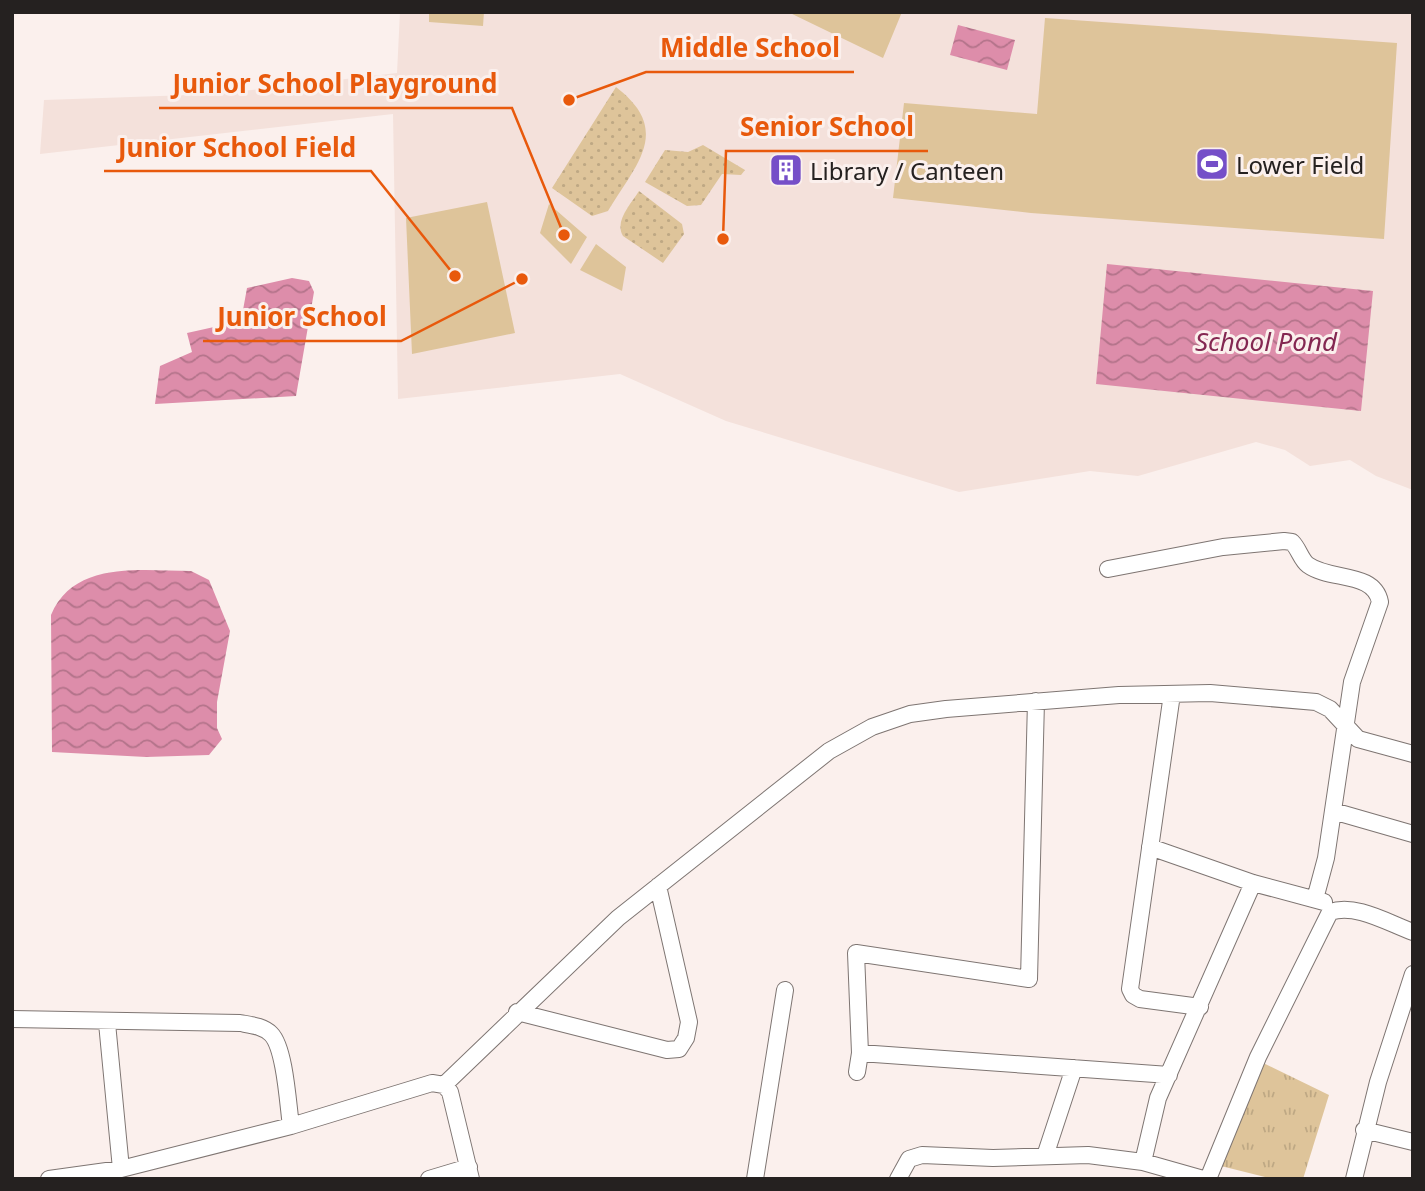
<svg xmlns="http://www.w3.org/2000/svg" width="1425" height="1191" viewBox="0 0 1425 1191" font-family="'Noto Sans',sans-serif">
	<defs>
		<pattern id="grass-tufts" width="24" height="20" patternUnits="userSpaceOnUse" patternTransform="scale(1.75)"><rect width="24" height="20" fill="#dec49a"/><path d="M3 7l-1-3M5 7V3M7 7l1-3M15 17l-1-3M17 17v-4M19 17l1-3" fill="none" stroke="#bea884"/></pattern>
		<pattern id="garden-dots" width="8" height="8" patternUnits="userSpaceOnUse" patternTransform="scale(1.75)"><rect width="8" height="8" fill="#dec49a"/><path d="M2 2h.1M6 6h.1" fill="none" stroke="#bea884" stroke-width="1.8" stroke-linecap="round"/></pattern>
		<pattern id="water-waves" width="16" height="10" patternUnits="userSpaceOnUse" patternTransform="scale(1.75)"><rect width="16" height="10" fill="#dd8daa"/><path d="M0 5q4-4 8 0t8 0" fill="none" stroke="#b3738a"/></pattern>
	</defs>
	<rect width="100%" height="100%" fill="#fbf0ed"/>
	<path fill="#f4e1db" d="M400,12H1413V490L1376,476L1350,460L1310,466L1285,450L1256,442L1138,476L1090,471L959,492L726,421L620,374L398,399L393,114L40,154L44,100L218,94L397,73Z"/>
	<path fill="url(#grass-tufts)" d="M1259,1061L1329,1095L1303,1179H1273L1217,1165Z"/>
	<path fill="#dec49a" d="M429,12H484L483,26L429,22Z
		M788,12H902L883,58Z
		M1045,18L1397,43L1384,239L1031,213L893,198L904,103L1037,114Z
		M487,202L515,333L412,354L406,218Z
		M549,204L587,237L571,264L540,233Z
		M596,244L626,267L622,291L580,270Z"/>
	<path fill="url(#garden-dots)" d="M616,87C673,131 636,164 608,211L592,216L552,188Z
		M703,145L745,170L741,175L722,174L701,205L687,206L645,182L665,150L688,152Z
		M639,191L682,224L684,234L663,263L623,236C614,221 631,204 639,191Z"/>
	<path fill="url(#water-waves)" d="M958,25L1015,40L1007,70L950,55Z
		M1107,264L1373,291L1361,411L1096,384Z
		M292,278L309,281L314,292L296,396L155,404L160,366L192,352L187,333L241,321L247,288Z
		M191,571L209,580L230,631L217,702V728L222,739L209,755L146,757L52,752L51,615C74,560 142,571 191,571Z"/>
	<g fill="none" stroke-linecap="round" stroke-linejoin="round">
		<defs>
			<path id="minor" d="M1108,569L1223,547L1284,541L1292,542C1299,549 1301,560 1308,565C1330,581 1374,571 1380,602L1352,682L1326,858L1315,899
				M1172,694L1130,989L1133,995L1140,999L1200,1007
				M1333,811L1413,834
				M1150,847L1253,883L1324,902
				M517,1012L667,1050L679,1049L686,1038L689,1022L658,886
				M12,1019L240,1023C251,1025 263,1026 271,1034C285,1048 288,1105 291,1126
				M107,1023L121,1169
				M860,1053L1169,1075
				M857,1072L860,1053L856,953L1029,979L1036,701
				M444,1085L618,918L829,751L872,727L910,714L946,709L1119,695L1210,693L1316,702L1330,709L1358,739L1413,754
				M1364,1130L1413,1142
				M1045,1156L1074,1068
				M1143,1162L1158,1098L1253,883
				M49,1179L121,1169L291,1126L432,1083L444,1085L450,1092L471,1179
				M429,1179L469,1167
				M755,1179L785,990
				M898,1179L909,1159L922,1155L993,1158L1088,1155L1143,1162L1203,1179
				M1208,1179L1258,1057L1330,912C1356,903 1388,923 1413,932
				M1354,1179L1378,1082L1413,974"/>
		</defs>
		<use href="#minor" stroke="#7e7572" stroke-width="18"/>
		<use href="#minor" stroke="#fff" stroke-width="16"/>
	</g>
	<defs>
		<symbol id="stadium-square" viewBox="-11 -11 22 22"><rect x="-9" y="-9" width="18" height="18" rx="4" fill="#754fc8" stroke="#fbf0ed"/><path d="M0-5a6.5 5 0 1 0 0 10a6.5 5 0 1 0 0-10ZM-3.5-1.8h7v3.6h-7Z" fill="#fff"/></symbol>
		<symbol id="building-square" viewBox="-11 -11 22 22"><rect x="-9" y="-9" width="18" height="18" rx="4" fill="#754fc8" stroke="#fbf0ed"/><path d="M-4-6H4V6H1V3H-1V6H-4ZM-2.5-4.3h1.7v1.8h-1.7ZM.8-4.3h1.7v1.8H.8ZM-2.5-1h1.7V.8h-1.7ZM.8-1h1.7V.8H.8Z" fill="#fff"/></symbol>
	</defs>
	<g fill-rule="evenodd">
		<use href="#stadium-square" x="1193" y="145" width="38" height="38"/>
		<use href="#building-square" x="767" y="151" width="38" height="38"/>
	</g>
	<g text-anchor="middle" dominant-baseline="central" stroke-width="6" stroke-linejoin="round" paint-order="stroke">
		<g font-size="24" fill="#252120" stroke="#fbf0ed" text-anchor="start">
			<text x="1236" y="164">Lower Field</text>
			<text x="810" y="170">Library / Canteen</text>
		</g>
		<g font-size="26" font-style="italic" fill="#842751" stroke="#fbf0ed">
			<text x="1266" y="341">School Pond</text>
		</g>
	</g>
	<path fill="none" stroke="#e8590c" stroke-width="2.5" d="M569 100L646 72H854M564 235L512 108H159M723 239L726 151H928M455 276L371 171H104M522 279L401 341H203"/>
	<g fill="#e8590c" stroke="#fbf0ed" stroke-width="2.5">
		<circle cx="569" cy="100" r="7"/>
		<circle cx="564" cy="235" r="7"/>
		<circle cx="723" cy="239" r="7"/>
		<circle cx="455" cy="276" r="7"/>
		<circle cx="522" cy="279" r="7"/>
	</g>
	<g font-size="26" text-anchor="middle" font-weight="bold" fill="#e8590c" stroke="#fbf0ed" stroke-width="6" stroke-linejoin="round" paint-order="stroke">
		<text x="750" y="57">Middle School</text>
		<text x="335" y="93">Junior School Playground</text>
		<text x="827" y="136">Senior School</text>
		<text x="237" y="157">Junior School Field</text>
		<text x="302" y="326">Junior School</text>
	</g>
	<rect width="1425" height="1191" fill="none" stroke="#252120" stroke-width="28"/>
</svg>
